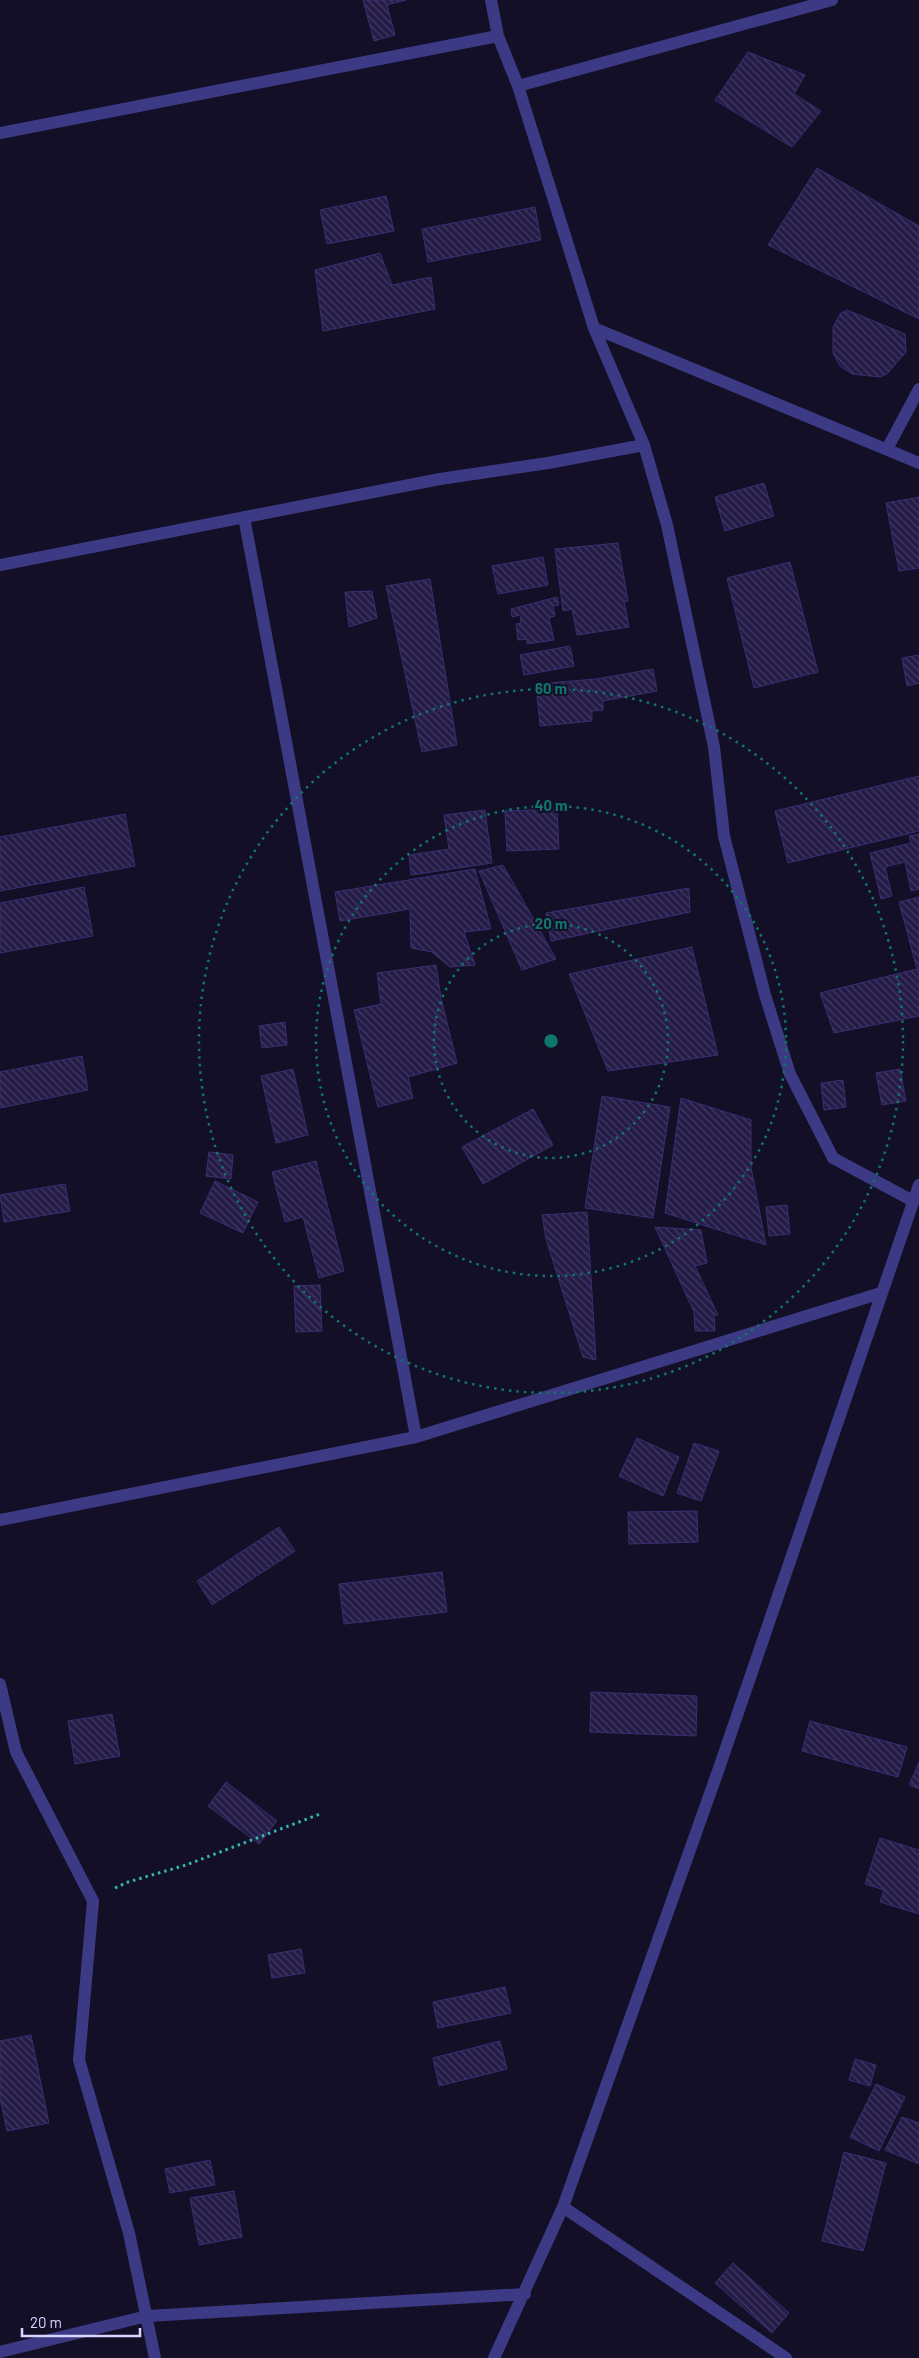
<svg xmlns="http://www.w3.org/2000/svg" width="919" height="2358" viewBox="0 0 919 2358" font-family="Barlow,sans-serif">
	<defs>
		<pattern id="building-back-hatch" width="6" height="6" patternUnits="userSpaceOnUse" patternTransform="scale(1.25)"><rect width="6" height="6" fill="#241b47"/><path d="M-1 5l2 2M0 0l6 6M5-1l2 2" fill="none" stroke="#433b63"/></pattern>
	</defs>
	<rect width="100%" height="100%" fill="#130f26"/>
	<path fill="url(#building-back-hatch)" stroke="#3b2d73" d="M363,0H406L387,5L395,35L374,41Z
		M748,52L805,75L794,94L821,111L792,147L715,100Z
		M817,168L919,226V319L768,245Z
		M386,196L394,231L327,244L320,210Z
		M535,207L541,240L428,262L422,229Z
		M380,253L392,285L431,277L435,309L323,331L315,270Z
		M847,310L905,334L906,352L887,374L880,377L852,374L840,366L833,353V327L840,314Z
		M764,483L774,516L725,531L715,497Z
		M919,497V568L899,571L886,503Z
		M618,543L628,601H624L629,627L577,635L572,609L563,611L555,549Z
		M543,557L548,585L498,594L492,566Z
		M790,562L818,672L754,688L727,578Z
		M430,579L457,745L422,752L386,586Z
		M372,591L377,618L349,627L345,592Z
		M557,597L559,605L553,606L555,616L549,618L554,640L527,644V639L518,640L516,624L521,623L520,615L512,617L511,609Z
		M570,646L574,666L524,675L520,655Z
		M919,655V683L907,686L902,658Z
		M653,669L657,691L603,701V710L592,711V721L540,726L536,684L596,679Z
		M919,776V831L788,863L775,811Z
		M557,809L559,849L507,851L505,811Z
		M485,810L492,863L411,875L409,855L449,849L444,815Z
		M125,814L135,866L0,891V837Z
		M919,834V889L911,891L905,862L885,867L892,896L881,899L870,853L911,843L909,836Z
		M503,865L556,959L522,970L479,871Z
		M475,869L491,929L464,932L475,965L450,967L432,952L411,948L410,909L340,921L335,892Z
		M84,887L93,936L0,953V903Z
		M689,888L690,912L551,941L546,913Z
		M919,897V1016L834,1033L820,993L917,969L899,902Z
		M692,947L718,1055L608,1071L569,974Z
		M436,965L441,998L457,1063L408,1077L413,1098L378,1107L354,1010L381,1004L377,973Z
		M285,1022L287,1045L262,1048L259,1026Z
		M82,1056L88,1090L0,1108V1072Z
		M293,1069L308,1135L276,1143L261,1076Z
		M900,1069L906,1101L882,1105L876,1073Z
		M843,1080L846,1107L824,1110L821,1083Z
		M602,1096L670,1107L653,1218L585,1208Z
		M681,1098L751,1120V1167L766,1245L665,1213Z
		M533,1109L553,1145L483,1184L462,1147Z
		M209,1152L233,1155L231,1179L206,1176Z
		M316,1161L344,1271L319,1278L303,1217L285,1222L272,1172Z
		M215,1181L258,1202L243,1233L200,1213Z
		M65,1184L70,1211L4,1222L0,1195Z
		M787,1205L790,1234L769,1236L766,1207Z
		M587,1212L596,1360L583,1357L546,1239L542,1215Z
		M655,1227L701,1230L707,1263L695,1266L718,1315H714L715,1331H695L694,1312Z
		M320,1285L322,1331L296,1332L294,1286Z
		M637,1438L679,1457L663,1496L619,1476Z
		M694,1443L719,1451L701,1501L677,1493Z
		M697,1511L698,1542L629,1544L628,1512Z
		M279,1527L295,1551L212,1605L197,1581Z
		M442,1572L447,1612L344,1624L339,1584Z
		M591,1692L697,1696L696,1736L590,1732Z
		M112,1714L120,1756L75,1764L68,1721Z
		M810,1721L907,1747L898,1777L802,1751Z
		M919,1762V1789L909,1785Z
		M226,1782L277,1821L259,1844L208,1806Z
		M880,1838L919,1850V1914L880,1902L884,1890L865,1884Z
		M301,1949L305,1973L272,1978L268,1955Z
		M505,1987L511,2013L438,2028L433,2002Z
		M31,2035L49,2123L7,2131L0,2098V2041Z
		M500,2041L507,2069L439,2086L433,2058Z
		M855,2059L876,2065L870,2086L849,2080Z
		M876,2084L905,2097L879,2151L850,2137Z
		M902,2117L919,2123V2164L885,2150Z
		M844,2152L886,2163L863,2251L822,2241Z
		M210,2160L215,2185L170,2193L165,2169Z
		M234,2191L242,2237L199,2245L190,2198Z
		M733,2263L789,2313L772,2333L715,2283Z"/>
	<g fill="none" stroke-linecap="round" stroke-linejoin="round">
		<path stroke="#2fb8b0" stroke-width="3" stroke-dasharray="2.5 4" stroke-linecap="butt" d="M115,1888L128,1882L186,1865L320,1814"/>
		<path stroke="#3d3a85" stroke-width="12" d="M491,0L498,36L518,86L594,328L644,445L667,525L714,747L724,836L765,995L790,1074L833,1158L913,1201
			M518,86L832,0
			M0,133L498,36
			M594,328L919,463
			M887,449L919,389
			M0,565L440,479L548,463L644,445
			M416,1437L881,1293
			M0,1520L416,1437L244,517
			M0,1684L16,1752L93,1901L79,2060L129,2233L155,2358
			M563,2207L786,2358
			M0,2352L147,2316L525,2294
			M494,2358L563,2207L718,1771L919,1185"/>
	</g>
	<g fill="none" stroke="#0f766e" stroke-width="2.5" stroke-dasharray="2.5 5">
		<circle cx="551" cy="1041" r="117"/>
		<circle cx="551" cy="1041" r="235"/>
		<circle cx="551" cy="1041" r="352"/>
	</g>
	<circle cx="551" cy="1041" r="8" fill="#0f766e" stroke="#130f26" stroke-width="2.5"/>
	<g font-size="15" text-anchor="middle" font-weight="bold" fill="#0f766e" stroke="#130f26" stroke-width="4" stroke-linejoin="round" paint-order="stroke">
		<text x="551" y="694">60 m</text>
		<text x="551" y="811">40 m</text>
		<text x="551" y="929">20 m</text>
	</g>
	<path d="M22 2328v8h118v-8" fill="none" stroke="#d9d4ff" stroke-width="2.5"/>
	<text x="30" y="2328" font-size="15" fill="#d9d4ff" stroke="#130f26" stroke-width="4" paint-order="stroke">20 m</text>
</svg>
